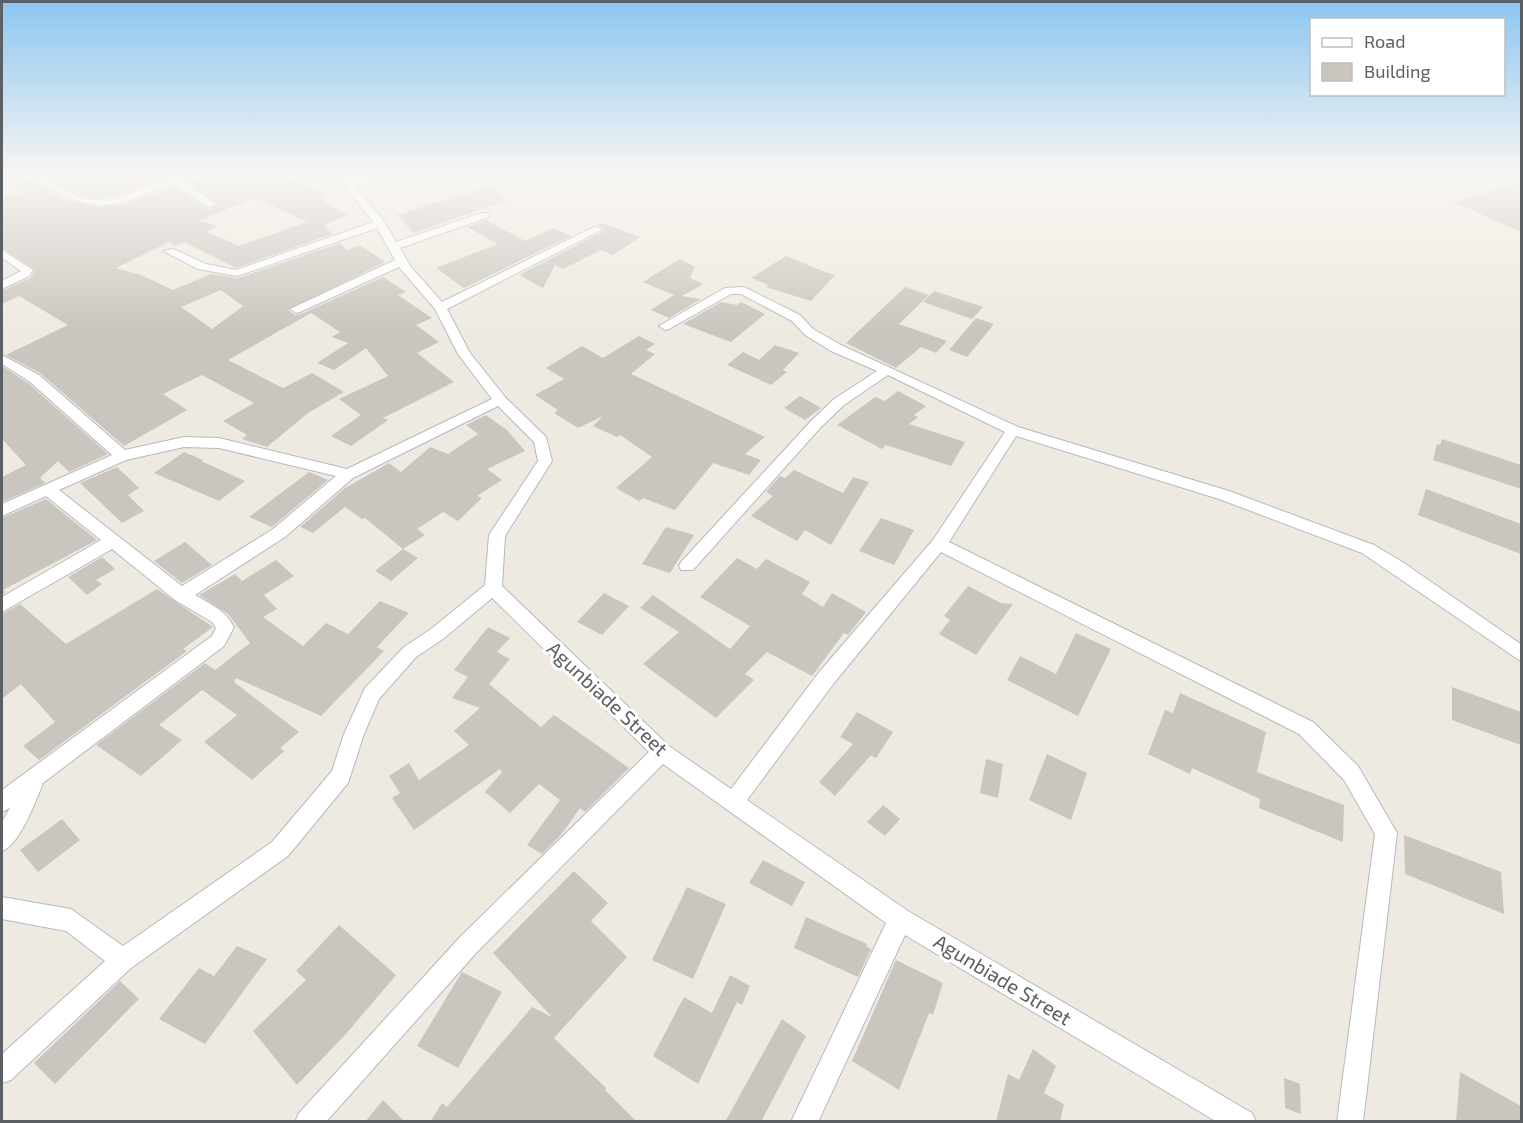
<svg xmlns="http://www.w3.org/2000/svg" width="1523" height="1123" viewBox="0 0 1523 1123" font-family="'Exo 2',sans-serif">
	<rect width="100%" height="100%" fill="#efeae1"/>
	<path fill="#cac5be" fill-rule="evenodd" d="M2,174H20L67,200L98,207L126,204L173,186L208,209L219,205L185,180L190,182L207,174H282L327,195L320,199L348,215L324,225L332,234L236,268L184,242L175,246L169,242L116,268L141,275L173,290L211,274L238,278L340,243L346,250L360,245L385,262L288,310L295,315L301,314L383,277L406,292L398,295L432,318L416,325L439,342L417,353L454,382L383,418L388,420L351,446L331,436L361,415L339,399L388,376L366,348L334,370L317,363L348,343L332,337L340,332L311,313L228,360L283,388L312,373L344,392L308,413L267,447L242,439L247,435L223,421L254,403L202,375L163,394L187,410L124,446L40,373L6,355L68,325L19,296L2,304V291L30,278L35,270L2,248V199L26,190L2,182ZM255,197L307,222L239,246L207,232L217,226L199,221ZM221,290L243,306L212,329L181,307Z
		M37,174H175L123,193L100,198L80,194Z
		M1521,181V232L1454,202L1507,185Z
		M489,185L507,200L414,233L397,215Z
		M486,220L525,241L553,228L571,236L464,288L436,268L498,244L467,227Z
		M602,223L640,237L613,255L601,250L563,269L555,265L543,288L519,275L604,231L605,228L597,225Z
		M786,256L823,271L835,275L811,301L766,287L769,285L751,278Z
		M680,259L695,267L690,278L703,284L682,296L701,299L669,318L651,310L674,295L643,282Z
		M905,287L929,295L899,324L947,341L936,353L921,347L896,368L846,343Z
		M934,291L983,307L972,319L923,302Z
		M721,302L737,305L741,302L765,314L731,342L683,324Z
		M976,318L994,324L967,357L949,350Z
		M639,336L655,344L646,350L655,354L631,374L765,437L745,454L761,460L749,475L713,463L675,510L643,498L639,501L616,488L652,457L620,435L617,437L593,426L603,416L578,428L554,413L558,410L535,395L564,379L546,368L582,346L603,358Z
		M775,345L799,353L783,370L787,372L771,385L727,365L743,352L759,360Z
		M2,366L28,383L108,454L69,472L58,461L40,478L45,483L2,502V477L26,465L2,439Z
		M898,391L926,406L914,415L918,417L909,424L965,442L951,466L886,445L882,449L837,425L875,397L885,401Z
		M800,396L821,408L805,420L784,408Z
		M486,415L507,430L525,451L487,469L502,480L477,496L482,498L458,521L443,512L417,529L425,535L403,549L365,518L362,519L345,507L313,533L300,527L345,488L389,463L401,472L430,447L448,454L478,434L466,425Z
		M1442,439L1521,465V489L1433,460L1437,444L1440,445Z
		M184,452L203,460L201,461L245,481L219,501L154,473Z
		M117,467L139,488L128,495L144,511L122,523L80,483Z
		M794,470L843,493L853,477L869,482L831,545L805,530L797,541L751,516L773,496L766,492L780,476L785,478Z
		M309,472L328,480L272,527L249,517Z
		M1426,489L1521,524V554L1418,515Z
		M46,499L97,540L3,590L5,592L2,595V518Z
		M881,518L914,530L894,565L859,551Z
		M666,527L694,535L670,573L642,564Z
		M185,542L212,565L182,583L154,561Z
		M403,549L418,558L391,581L375,571Z
		M102,557L115,569L96,580L102,584L87,595L68,577Z
		M737,558L757,569L766,559L810,582L802,594L823,607L832,593L866,612L848,635L844,633L812,676L767,652L745,674L754,680L716,718L643,664L679,632L640,608L653,595L730,649L750,626L700,597Z
		M276,560L294,576L264,595L277,609L263,617L303,646L326,623L348,634L380,601L409,613L377,647L384,651L321,716L236,678L234,682L299,732L280,748L284,751L252,780L204,742L237,715L202,690L159,725L182,740L141,776L96,745L205,663L215,670L250,643L228,614L199,595L235,574L242,581Z
		M968,586L1001,603L1013,604L976,655L939,634L950,620L944,616Z
		M157,589L213,627L183,649L187,651L39,760L23,746L55,722L21,684L2,699V614L20,604L66,644Z
		M604,593L629,606L602,635L577,622Z
		M488,627L510,638L497,652L510,659L489,684L541,727L554,715L629,768L585,812L580,808L561,835L542,854L527,845L560,800L539,784L510,813L485,792L502,772L500,769L414,830L392,798L400,793L389,776L409,763L419,780L469,745L454,731L480,708L452,698L468,677L454,670Z
		M1076,633L1111,649L1078,716L1007,680L1020,656L1056,674Z
		M1452,687L1521,712V745L1452,720Z
		M1180,693L1266,732L1257,772L1344,805L1343,842L1259,808L1260,799L1192,768L1190,774L1148,754L1165,710L1173,713Z
		M857,712L893,732L876,758L871,755L835,796L819,782L853,744L840,737Z
		M1047,754L1087,773L1071,820L1029,800Z
		M986,759L1003,764L998,798L980,793Z
		M883,805L900,819L885,836L867,822Z
		M62,819L80,840L38,872L20,850Z
		M1404,835L1501,872L1504,914L1405,874Z
		M763,860L805,882L792,906L749,883Z
		M574,871L608,903L591,921L627,957L554,1038L606,1088L605,1090L637,1122H430L442,1103L447,1107L532,1007L552,1017L493,953Z
		M687,887L726,904L693,979L652,960Z
		M806,917L867,944L866,946L871,949L858,977L794,948Z
		M339,925L396,975L346,1034L297,1085L253,1031L306,980L296,971Z
		M237,946L267,959L205,1044L159,1019L199,968L214,976Z
		M896,960L943,983L933,1015L929,1013L899,1090L852,1061Z
		M462,972L502,992L458,1068L417,1046Z
		M730,975L750,986L742,1005L737,1002L698,1084L653,1056L684,997L712,1013Z
		M120,981L139,999L55,1084L34,1063Z
		M782,1019L806,1036L761,1122H725Z
		M1033,1049L1056,1066L1044,1093L1064,1104L1060,1122H996L1008,1074L1019,1080Z
		M1460,1072L1521,1106V1122H1456Z
		M1284,1078L1300,1084L1301,1114L1285,1108Z
		M383,1100L405,1122H365Z"/>
	<g fill="none" stroke-linecap="round" stroke-linejoin="round">
		<defs>
			<path id="street" d="M22,174C51,174 71,201 100,200C133,199 160,174 192,174L181,180L217,205L208,207L173,183C124,204 100,217 51,189C41,184 30,180 22,174Z
				M336,174H346L352,181L369,174H383L356,187L384,221L396,242L481,213H489V217L400,248L411,267L442,302L594,227L603,229L447,309L470,353L505,397L546,437L552,461L505,536L502,586L669,746L731,789L820,671L933,540L1005,432L888,375L844,405L821,427L693,570H681L679,566L681,562L811,421L834,399L877,371L831,351L805,335L792,321L741,294H731L669,329L665,330L659,326L725,288L744,287L800,315L813,329L841,345L1018,427L1229,491L1374,545L1404,563L1522,645V662L1362,553L1219,499L1016,436L949,542L1313,722L1358,766L1397,833L1363,1122H1337L1375,834L1344,780L1299,734L941,552L834,683L747,800L908,911L1252,1113L1256,1122H1217L905,935L818,1122H791L886,923L663,764L477,952L326,1122H295L299,1113L461,936L649,752L492,598L443,639L416,657L379,699L364,734L348,783L288,856L131,968L11,1080L2,1083V1054L105,961L66,931L2,919V897L71,909L123,946L272,842L332,771L344,734L365,688L404,647L431,629L485,585L489,535L538,461L534,442L498,406L353,478L285,537L195,595C210,604 225,610 234,627L224,646L43,783C36,801 19,846 2,851V822L10,808L2,812V790L212,636L216,628L212,622L175,600L112,549L2,612V597L101,540L46,496L2,516V504L112,455L29,381L2,364V355L39,375L125,450L184,437L219,438L347,469L492,399L458,354L435,309L399,267L300,312L296,313L290,309L395,260L377,228L237,276L198,269L163,251L173,249L206,264L236,270L373,222ZM184,447L219,448L336,476L273,529L182,586L59,490L126,460Z
				M2,250L33,270L29,276L2,289V281L21,271L2,258Z"/>
		</defs>
		<use href="#street" stroke="#b5b9be" stroke-width="2"/>
		<use href="#street" fill="#fff" fill-rule="evenodd"/>
	</g>
	<linearGradient id="sky" x2="0" y2="1"><stop stop-color="#8bc6f1"/><stop offset="0.53" stop-color="#f8f6f2"/><stop offset="1" stop-color="#f8f6f2" stop-opacity="0"/></linearGradient>
	<rect width="1523" height="331" fill="url(#sky)"/>
	<g text-anchor="middle" dominant-baseline="central" stroke-width="6" stroke-linejoin="round" paint-order="stroke">
		<g font-size="20" fill="#5a6064" stroke="#fff">
			<text transform="translate(608 698) rotate(43)">Agunbiade Street</text>
			<text transform="translate(1003 979) rotate(31)">Agunbiade Street</text>
		</g>
	</g>
	<rect width="1523" height="1123" fill="none" stroke="#5a6064" stroke-width="6"/>
	<rect x="1310" y="18" width="195" height="78" fill="#ffffff" stroke="#bdbfc1" stroke-width="1.5"/>
	<rect x="1322" y="38" width="30" height="9" fill="#ffffff" stroke="#bdbfc1" stroke-width="1.5"/>
	<text x="1364" y="48" font-size="18" fill="#5a6064">Road</text>
	<rect x="1322" y="63" width="30" height="18" fill="#cac5be" stroke="#bdbfc1" stroke-width="1.5"/>
	<text x="1364" y="78" font-size="18" fill="#5a6064">Building</text>
</svg>
